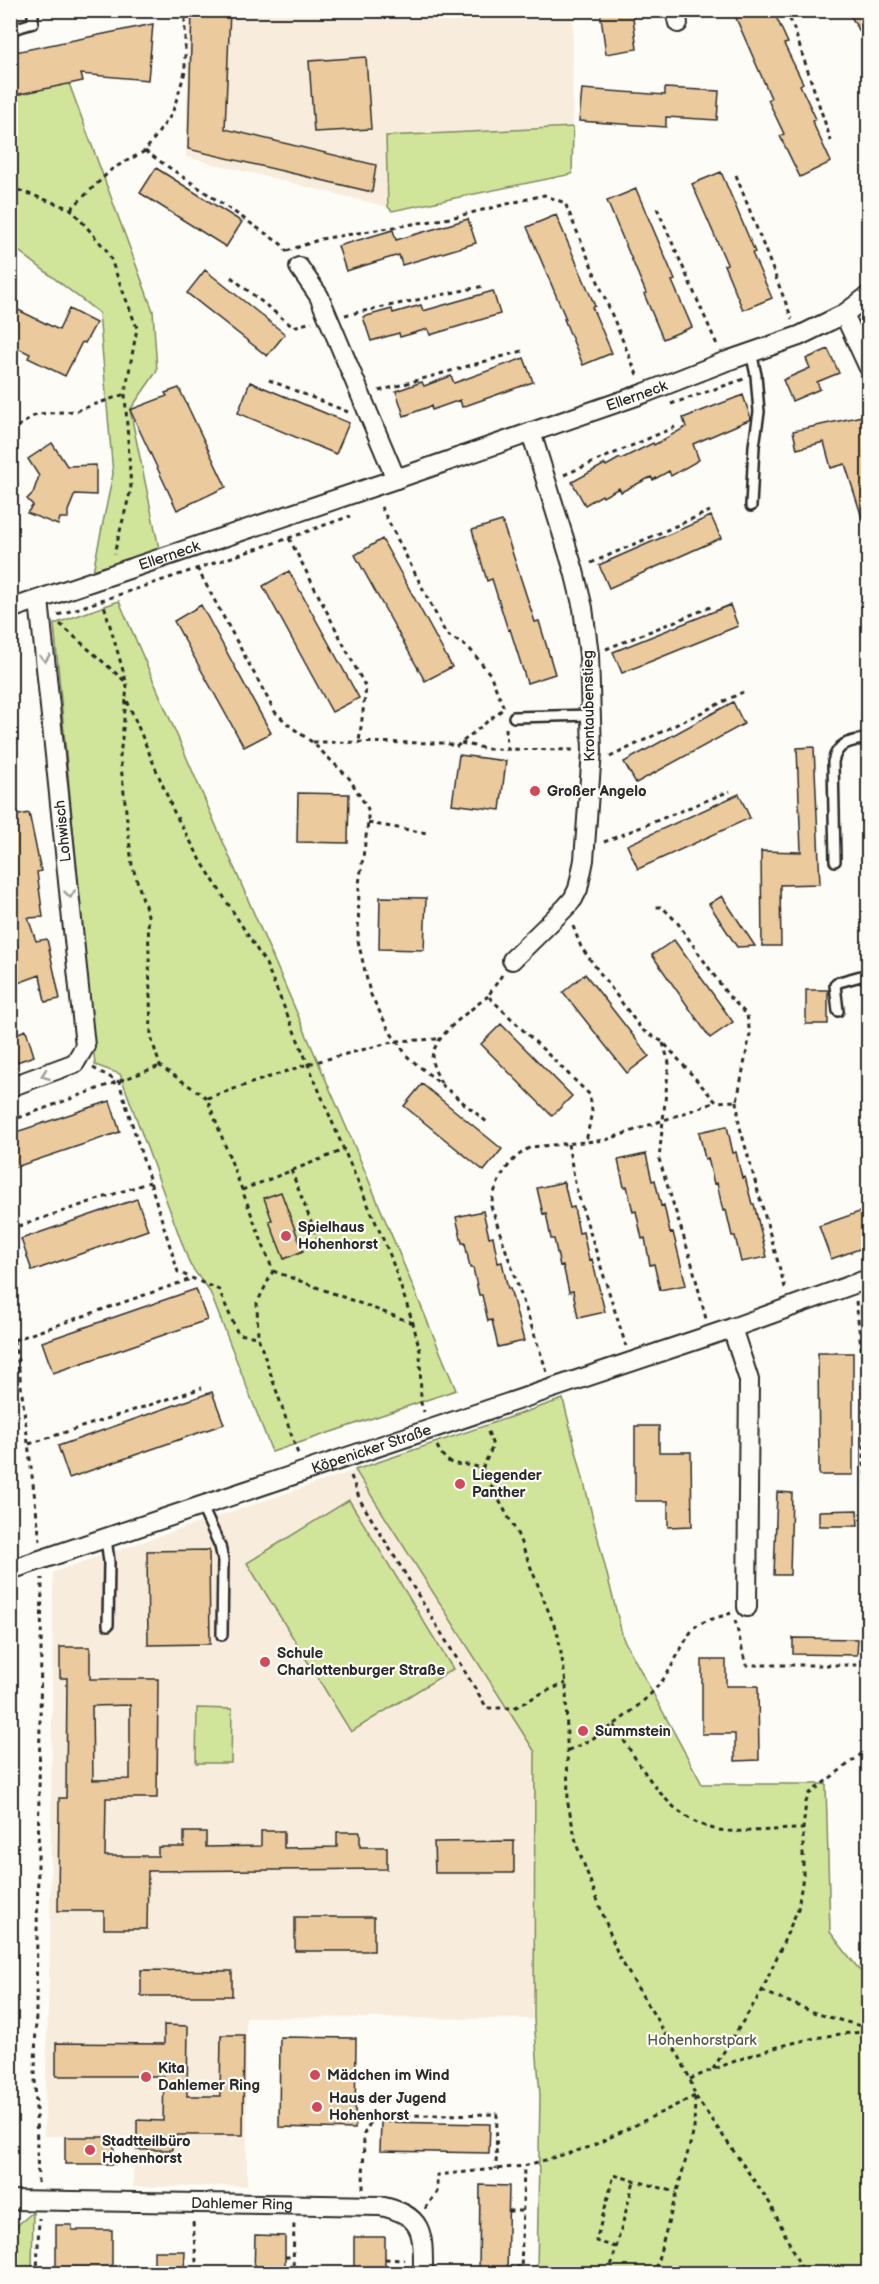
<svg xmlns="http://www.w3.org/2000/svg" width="879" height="2284" viewBox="0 0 879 2284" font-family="'Balsamiq Sans',sans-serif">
	<rect width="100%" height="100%" fill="#fdfcf7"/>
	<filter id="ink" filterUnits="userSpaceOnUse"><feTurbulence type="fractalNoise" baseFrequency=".0167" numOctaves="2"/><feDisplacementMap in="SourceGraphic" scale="12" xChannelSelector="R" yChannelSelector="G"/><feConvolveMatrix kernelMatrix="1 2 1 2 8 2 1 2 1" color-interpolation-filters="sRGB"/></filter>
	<g filter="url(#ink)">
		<path fill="#f8eddc" d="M189,11H573L572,174L392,211L388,207L186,157Z
			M355,1470L535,1752L534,2019L246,2017L247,2186L133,2187L134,2137L44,2136L50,1946L53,1572Z"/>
		<path fill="#d0e59a" stroke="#7e8862" stroke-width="1.5" d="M67,78L153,311L157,371L130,410L161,558L91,581L113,474L99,313L11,245L10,89Z
			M573,127L572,174L392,211L388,207L386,136Z
			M119,601L354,1145L456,1390L272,1452L210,1292L190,1265L120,1074L95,1065L54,624Z
			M563,1399L623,1638L702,1784H826L830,1932L868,1981V2273H537L540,2095L534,2019L535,1752L355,1470Z
			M349,1500L453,1669L351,1732L247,1563Z
			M197,1708L232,1709L231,1763H196Z
			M33,2212L32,2273H12L13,2229Z"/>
		<path fill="#ebca9d" stroke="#2b2b2b" stroke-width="1.5" fill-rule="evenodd" d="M192,10H230L225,129L376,165L372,192L188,149Z
			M600,10H632L637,49L606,54Z
			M753,10H773L788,43L784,44L803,83L800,85L816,119L812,121L831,162L800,177L780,136L784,134L768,100L771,98L736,18Z
			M847,10H868V45Z
			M153,24L148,80L81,74L83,81L10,96V53Z
			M366,57L371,129L314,132L309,61Z
			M665,88L719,91L717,120L666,117V127L579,121L582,89L665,95Z
			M156,168L242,222L226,247L140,193Z
			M721,172L755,252L752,253L772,298L743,310L724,265L727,264L692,184Z
			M636,189L675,280L672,281L692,327L663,339L644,294L646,293L607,201Z
			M556,215L595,306L592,307L612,353L583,365L564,319H566L527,227Z
			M468,219L476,243L402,265L399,255L346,271L338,246L393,230L396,240Z
			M205,270L285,334L267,356L187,293Z
			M493,291L500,314L430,335L428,329L400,337L399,333L371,341L363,317L392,309L393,313L421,305L423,311Z
			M10,306L59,330L69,309L96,323L85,343L82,342L65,376L28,358L30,354L10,344Z
			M828,349L839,373L817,382L820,389L792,401L783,380L810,368L806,359Z
			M524,358L533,382L462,407L460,400L432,410L431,406L404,416L396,391L422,382L424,386L451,376L454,383Z
			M250,382L349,423L336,454L238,413Z
			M179,388L226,487L177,510L130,410L167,396L165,393Z
			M743,395L751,419L693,444L699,460L671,476L669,471L653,480L651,477L621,492L619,488L603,497L602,495L585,505L572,482L605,464L606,466L620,458L621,459L653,443L654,445L686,427L683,418Z
			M862,416L868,441V526L865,527L845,464L831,468L824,442L797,449L793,431Z
			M52,443L67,466L96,465V495L75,494L68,511V518H60L58,525L27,513L33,505L27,499L33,493L39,476L28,459Z
			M711,516L721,538L609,588L599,565Z
			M502,521L535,622L539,621L555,674L527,683L510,629L508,630L492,579L487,581L472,530Z
			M382,539L452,667L425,681L355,555Z
			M289,571L359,698L332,712L263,586Z
			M201,605L271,733L244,747L174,621Z
			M730,605L738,626L622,673L613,652Z
			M733,702L744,724L636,783L624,762Z
			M814,747L820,884L780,885L781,946H762L761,851L801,852L797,748Z
			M459,755L506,761L500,810L452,804Z
			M298,793L349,794L348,843L297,842Z
			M739,794L750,818L638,869L627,845Z
			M29,813L41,871L37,872L43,917L28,918L36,941L47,939L60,999L45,1002L40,975L10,986V860H14L10,845V817Z
			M722,896L755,946L737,947L709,904Z
			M380,897L426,898L424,950L379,949Z
			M674,940L733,1022L710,1038L652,955Z
			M585,974L649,1056L627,1073L563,992Z
			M806,990H828V1024H806Z
			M501,1024L572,1096L552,1116L481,1044Z
			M26,1030L34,1056L17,1062L15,1056L10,1058V1036Z
			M422,1084L502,1149L484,1171L404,1106Z
			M110,1101L120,1132L10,1169V1134Z
			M727,1126L733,1153L736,1152L742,1178L745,1177L752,1204H754L767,1257L741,1262L735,1236H732L726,1210L723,1211L717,1183L714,1184L708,1158L705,1159L699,1132Z
			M646,1154L652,1181L655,1180L661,1206L664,1205L670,1233L673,1232L686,1285L660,1290L654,1264L650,1265L645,1238L642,1239L636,1211L633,1212L627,1186L624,1187L618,1160Z
			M564,1182L570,1208L574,1207L579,1233L583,1232L589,1260L592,1259L605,1312L578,1318L573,1291L569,1292L563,1265L560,1266L554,1239H551L546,1213L543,1214L537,1188Z
			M281,1192L303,1251L284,1259L269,1221L272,1220L264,1198Z
			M137,1199L148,1230L32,1271L21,1239Z
			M868,1209V1246L831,1259L819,1226Z
			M483,1211L489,1237L493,1236L498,1263L502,1262L508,1289L510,1288L524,1341L498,1347L492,1320L488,1321L482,1295H479L473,1268H470L465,1243H462L456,1217Z
			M196,1289L207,1320L53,1373L42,1342Z
			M818,1353H853V1475H819Z
			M212,1392L224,1424L69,1478L58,1446Z
			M635,1426H659V1452H691L692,1526L668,1527V1501H635Z
			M777,1492L792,1493L790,1575H774Z
			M857,1510L858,1526H819V1511Z
			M209,1550L210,1644L148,1645L147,1551Z
			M793,1638L858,1639L857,1655L793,1654Z
			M60,1647H90V1679H158L157,1798H106L105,1856H158V1847H184V1832H206V1847L261,1846V1831H284V1848L337,1847V1832H360V1847H387V1869L148,1871L147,1929H104V1911H58L59,1798H66L67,1678H60ZM130,1705V1779L93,1780L92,1706Z
			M702,1660H726V1686H758L759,1760L735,1761V1734H702Z
			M514,1841V1873H435L434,1842Z
			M295,1917H374V1951H295Z
			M141,1970L232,1971V1996H141Z
			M164,2025L188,2026L187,2096H220L221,2035H244L243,2135H172V2150H137V2120L163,2121L164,2076H56V2043L164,2044Z
			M280,2037L356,2038L355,2129L279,2127Z
			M381,2122L490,2124L489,2153L380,2151Z
			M65,2137H114V2164H65Z
			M480,2185L509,2186L507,2274H479Z
			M56,2225H72V2230H112V2274H56Z
			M255,2235L285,2236V2274H254Z
			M354,2237H385V2274H354Z
			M154,2251H185L184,2274H154Z"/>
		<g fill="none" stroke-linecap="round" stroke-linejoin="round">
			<defs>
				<path id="service" d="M10,30L33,23V10
					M751,352L756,375L759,412L754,446L751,506
					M514,717L591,715
					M835,861L833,762C837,742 851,741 868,738
					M838,1011L835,985L839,982L868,974
					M201,1505L220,1546L223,1560L222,1635
					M106,1538L109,1562L108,1625"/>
				<g id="minor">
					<path d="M675,10L678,23"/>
					<path d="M299,267L319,296L396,479"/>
					<path d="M844,314L868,366"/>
					<path id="s1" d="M10,609L396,479L645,393L724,362L799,336L844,314L868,296"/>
					<path d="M512,960L566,907L573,899L578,889L584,860L592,751L589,655L583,608L574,571L531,432"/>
					<path d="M10,1087L75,1063L85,1046L39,600"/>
					<path d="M732,1328L749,1380L747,1607"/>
					<path id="s2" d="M10,1570L732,1328L868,1279"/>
					<path id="s3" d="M10,2200L380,2206C425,2215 423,2234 423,2274"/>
				</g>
			</defs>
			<use href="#service" stroke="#2b2b2b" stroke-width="14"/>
			<use href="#minor" stroke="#2b2b2b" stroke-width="22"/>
			<path stroke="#2b2b2b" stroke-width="3" stroke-dasharray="4.5 4.5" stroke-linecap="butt" d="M786,10L793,26L831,141
				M696,16L711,10
				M145,151L281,244L287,252
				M736,175L792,319
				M10,187L71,209L108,252L137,328L125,394L131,489L114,554
				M657,208L718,347
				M71,209L112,169L145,151L172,114L185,72V10
				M287,251L321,239L450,218L544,195L565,203L638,377
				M231,277L293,327L312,322
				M345,315L484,286
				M269,380L348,412
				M379,391L522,351
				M671,404L744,379
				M10,432L37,414L76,411L125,394
				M564,475L675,427
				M289,538L366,688L359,742
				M591,563L710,511
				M197,568L275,712L290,726L312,742L349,778L368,809V823L359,884L358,941L370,993L390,1032L408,1057L488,1123
				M102,598L126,681
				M58,615L289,538L350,516
				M60,624L127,683L126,698L174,812L203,864L266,964L344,1150L390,1255L413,1323L420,1351L421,1403L424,1412
				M606,649L713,606
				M126,700L120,757L132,865L148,915L151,1037L160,1066L207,1098L273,1271L257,1303L258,1337L298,1454
				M506,728L507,748
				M313,742L446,743L456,747L504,708L490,674L469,648L446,634L379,503
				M461,743L487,749L575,750
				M610,757L743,692
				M368,823L427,833
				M604,842L730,791
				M573,926L581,947L642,1030L663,1042L716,1102L737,1101L750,1034L747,1015L727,994L677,922L662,907H654
				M502,975L488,996L590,1095L592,1111L586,1142
				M663,1043L669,1063L659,1159L691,1260L706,1319
				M93,1068L119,1082L178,1272L219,1290L238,1334L258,1337
				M441,1083C438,1076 433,1068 432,1060C431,1037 471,1010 488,996
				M207,1098L308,1064L396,1041L439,1039
				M737,1101L739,1124L786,1291
				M10,1121L160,1066
				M568,1144L576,1188L626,1346
				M291,1170L323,1253
				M242,1190L344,1150
				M10,1229L150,1182
				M273,1271L413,1323
				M856,1301L864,1374V1464L868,1487
				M10,1323L18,1361L40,1541
				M14,1340L191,1279
				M547,1372L491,1206C495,1182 508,1159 531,1147L606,1140L716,1102
				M29,1444L202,1388
				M437,1446C451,1474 461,1459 482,1469L517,1533L558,1635L566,1683L568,1804L577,1846L619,1957L680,2058L690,2079L695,2096L694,2130L654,2274
				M482,1469L493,1446L487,1429
				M351,1476L360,1500L487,1708H514L544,1692L566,1683
				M735,1620L746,1665H868
				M614,1725C642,1767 671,1828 728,1831C753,1832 778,1829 803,1829
				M568,1750C597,1741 651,1700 667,1674C673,1665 689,1631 696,1626C705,1620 721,1617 731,1613
				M762,1991L818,2014L868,2028
				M713,2069L762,1991L798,1909L803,1876V1829L806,1802L809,1794L868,1749
				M690,2079C747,2055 806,2034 868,2032
				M696,2097L771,2205L804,2274
				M38,2183L35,2078L42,1578
				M363,2189L364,2134L374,2116L497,2114L496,2169
				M425,2209L437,2192V2175L524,2166L590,2147L695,2096
				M508,2211H523
				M193,2222L197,2274
				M616,2247L596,2241L614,2175L676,2192
				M285,2257H293
				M385,2259L404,2260
				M507,2267H521
				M37,2274L39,2218
				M293,2274L294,2221
				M521,2274L524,2166
				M609,2274L634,2181"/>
			<use href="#service" stroke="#fdfcf7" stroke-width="9"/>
			<use href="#minor" stroke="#fdfcf7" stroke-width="18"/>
		</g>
		<defs><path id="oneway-chevron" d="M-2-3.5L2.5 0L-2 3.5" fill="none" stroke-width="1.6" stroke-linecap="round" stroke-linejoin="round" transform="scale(1.5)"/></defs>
		<g stroke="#9e9e9b">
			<use href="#oneway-chevron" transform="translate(45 658) rotate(84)"/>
			<use href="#oneway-chevron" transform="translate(70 894) rotate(84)"/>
			<use href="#oneway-chevron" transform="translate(45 1075) rotate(160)"/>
		</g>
	</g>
	<g fill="#d1495b" stroke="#fdfcf7" stroke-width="2">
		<circle cx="535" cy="791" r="6"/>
		<circle cx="286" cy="1236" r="6"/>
		<circle cx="460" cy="1484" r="6"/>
		<circle cx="265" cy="1662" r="6"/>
		<circle cx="583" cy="1731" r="6"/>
		<circle cx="315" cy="2075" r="6"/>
		<circle cx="146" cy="2077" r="6"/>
		<circle cx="317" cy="2107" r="6"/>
		<circle cx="90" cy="2150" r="6"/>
	</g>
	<g text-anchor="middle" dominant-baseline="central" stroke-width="4.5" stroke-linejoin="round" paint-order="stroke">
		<g font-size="15" fill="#2b2b2b" stroke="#fdfcf7">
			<text stroke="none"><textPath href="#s1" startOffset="662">Ellerneck</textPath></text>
			<text stroke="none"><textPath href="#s1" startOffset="168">Ellerneck</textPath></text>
			<text transform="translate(589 706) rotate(-91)">Krontaubenstieg</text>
			<text transform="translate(63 831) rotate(-96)">Lohwisch</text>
			<text stroke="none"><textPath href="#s2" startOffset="381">Köpenicker Straße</textPath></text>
			<text stroke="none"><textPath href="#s3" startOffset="232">Dahlemer Ring</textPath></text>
		</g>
		<g font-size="15" font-weight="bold" fill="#2b2b2b" stroke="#fdfcf7" text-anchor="start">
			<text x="547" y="791">Großer Angelo</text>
			<text x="298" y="1227">Spielhaus<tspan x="298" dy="17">Hohenhorst</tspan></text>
			<text x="472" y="1475">Liegender<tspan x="472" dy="17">Panther</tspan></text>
			<text x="277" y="1653">Schule<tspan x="277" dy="17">Charlottenburger Straße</tspan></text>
			<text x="595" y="1731">Summstein</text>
			<text x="158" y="2068">Kita<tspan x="158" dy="17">Dahlemer Ring</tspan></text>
			<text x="327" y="2075">Mädchen im Wind</text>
			<text x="329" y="2098">Haus der Jugend<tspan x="329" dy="17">Hohenhorst</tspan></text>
			<text x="102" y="2141">Stadtteilbüro<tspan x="102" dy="17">Hohenhorst</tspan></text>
		</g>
		<g font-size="15" fill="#545a47" stroke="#fdfcf7">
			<text x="702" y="2040">Hohenhorstpark</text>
		</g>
	</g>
	<rect width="879" height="2284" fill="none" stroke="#fdfcf7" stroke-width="36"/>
	<rect x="18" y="18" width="843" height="2248" fill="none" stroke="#2b2b2b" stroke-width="2" filter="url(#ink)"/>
</svg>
